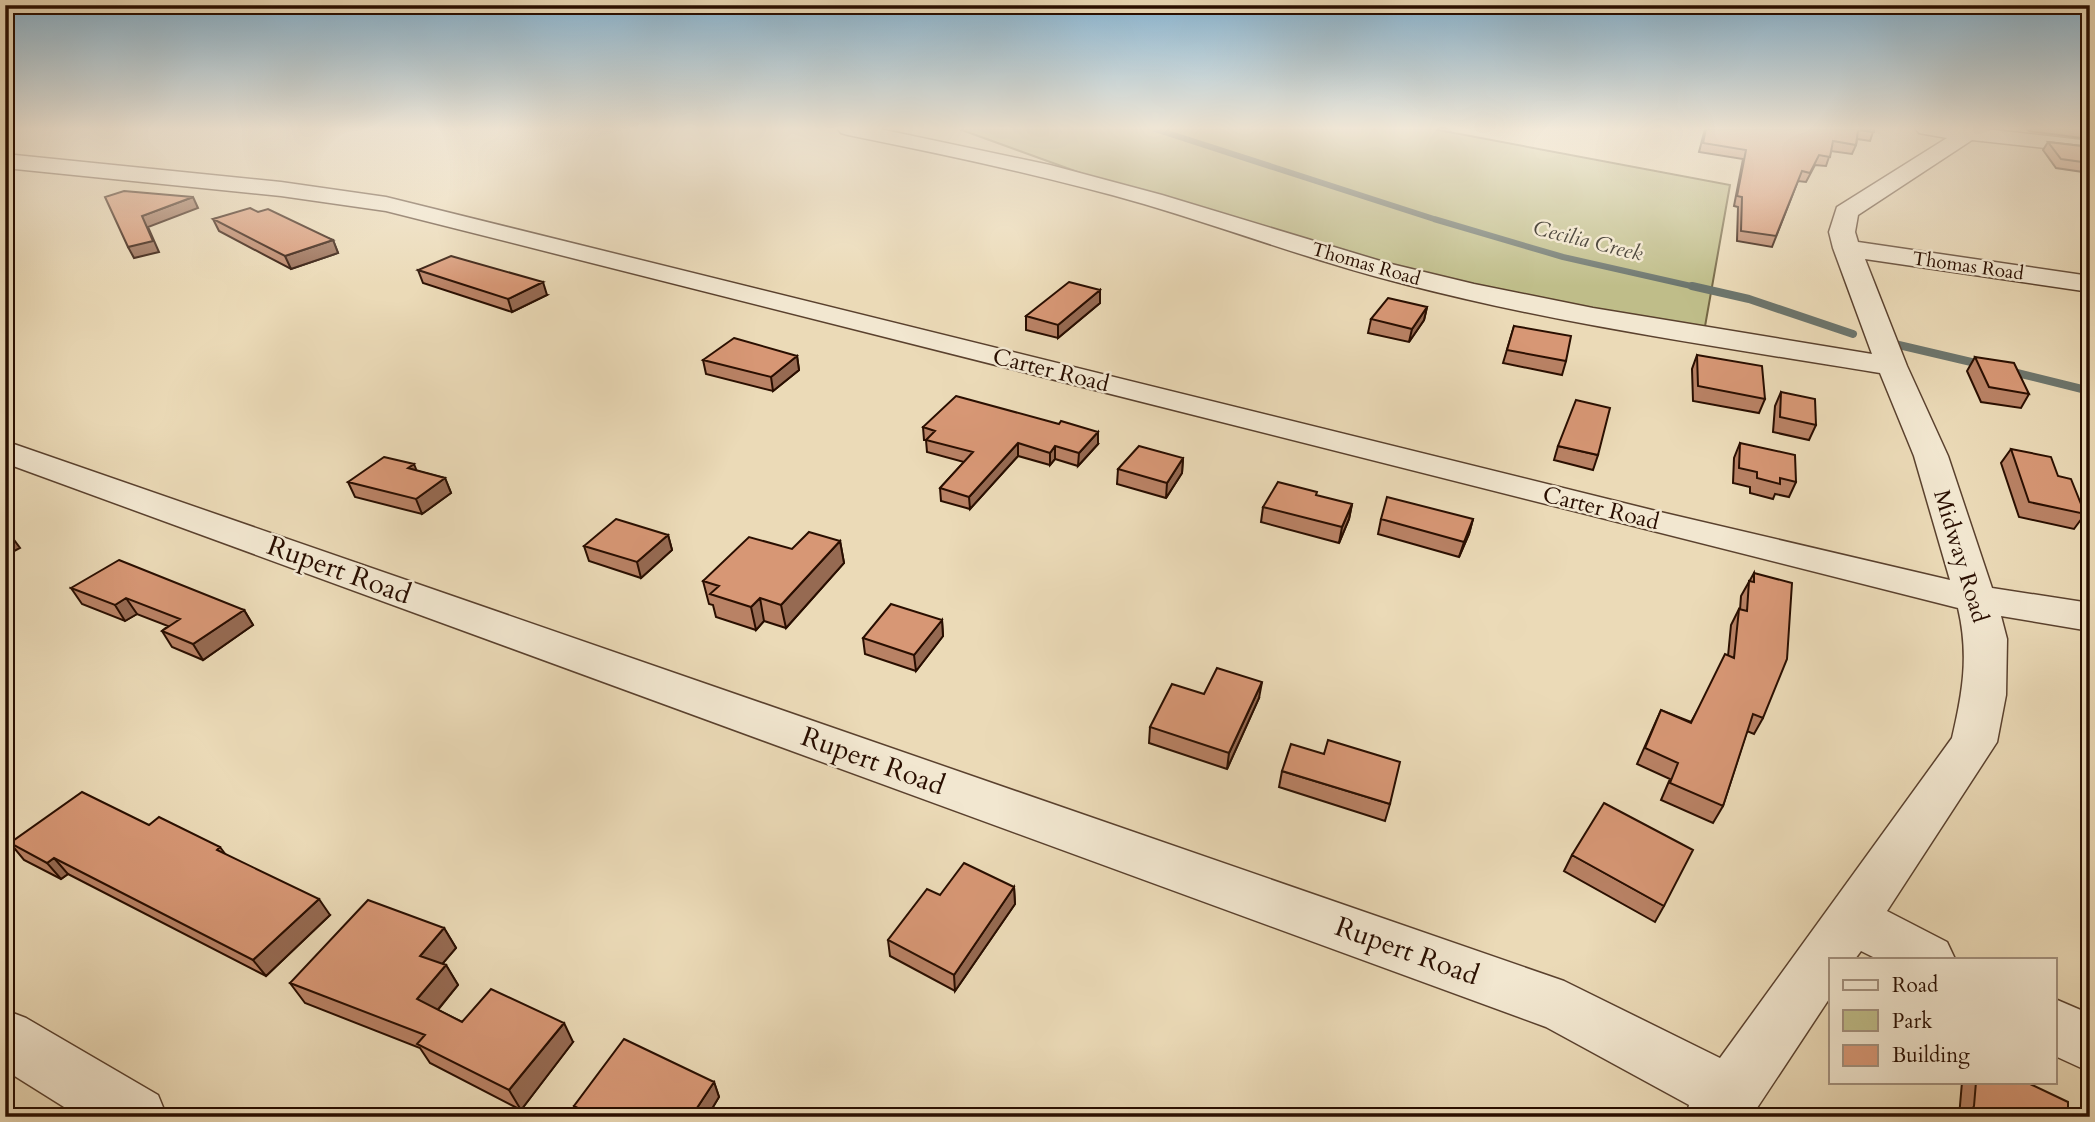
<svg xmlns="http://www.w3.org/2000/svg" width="2095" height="1122" viewBox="0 0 2095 1122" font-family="Cardo,serif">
	<rect width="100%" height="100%" fill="#ebdab7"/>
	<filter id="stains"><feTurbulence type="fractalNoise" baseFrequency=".00286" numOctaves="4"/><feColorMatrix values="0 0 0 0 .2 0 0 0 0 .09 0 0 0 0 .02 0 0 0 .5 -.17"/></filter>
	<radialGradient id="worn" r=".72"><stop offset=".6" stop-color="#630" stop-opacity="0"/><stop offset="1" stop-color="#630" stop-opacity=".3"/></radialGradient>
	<path fill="#bfbd89" stroke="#746644" stroke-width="2" d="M959,129H1433L1730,185L1704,332L1424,283L1191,213Z"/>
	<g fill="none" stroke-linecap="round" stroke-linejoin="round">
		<path stroke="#6c756d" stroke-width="6" d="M1155,129L1434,219L1563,257L1700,288"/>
		<path stroke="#6c756d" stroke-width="8" d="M1692,286L1749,299L1853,334
			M1886,342L1984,365
			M2009,371L2090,391"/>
		<defs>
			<path id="minor" d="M838,129H880L1050,165L1162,195L1387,263L1474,284L1593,308L1872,354L1833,248L1829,232L1837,207L1947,138L1919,133L1916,129H1985L2090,141V153L1972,140L1858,215L1855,232L1858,242L2090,276V292L1865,259L1907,366L1948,456L1992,588L2090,603V631L2001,616L2007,639L2006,695L1997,742L1887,911L1947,942L1955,959H1877L1861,951L1855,959H1831V996L1751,1117H1686L1689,1105L1546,1027L5,463V441L1564,981L1720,1058L1952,738C1963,691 1969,655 1958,608L386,211L281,196L5,168V154L281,182L386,197L1656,511L1950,580L1914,456L1880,373C1722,347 1563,325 1408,285C1319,263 1232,230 1144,204C1046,176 947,155 848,135L841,133Z
				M2055,999L2090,1014V1072L2055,1056Z
				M5,1010L26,1018L158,1095L167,1117H80L5,1070Z"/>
		</defs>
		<use href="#minor" stroke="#5a412e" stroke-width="3"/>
		<use href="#minor" fill="#f2e7d0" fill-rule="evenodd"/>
	</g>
	<path fill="#b98265" stroke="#290e00" stroke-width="2" d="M1705,129H1874L1870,141L1857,139L1856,145L1852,154L1831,151L1826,166L1815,165L1806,182L1798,181L1772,247L1737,241L1738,207L1734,206L1743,159L1699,152Z
		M2027,129H2090V139L2029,131Z
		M2048,142L2090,147V173L2056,168L2043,150Z
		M258,212L333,240L338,253L291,269L219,231L213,219Z
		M418,270L547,295L512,312L423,283Z
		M1100,290V303L1058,338L1026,330V316Z
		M1427,307L1424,320L1409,342L1368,333L1371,319Z
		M1514,326L1566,361L1562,375L1503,363Z
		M1697,355L1765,399L1759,413L1693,401L1692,369Z
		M797,356L799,370L773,391L706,374L703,360Z
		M1975,357L2029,394L2021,408L1981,402L1967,371Z
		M1781,392L1816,425L1809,440L1773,432L1775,406Z
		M923,427L1098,444L1078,466L1055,459L1050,465L1018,456L970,509L941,501L940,488L964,462L927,452L926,440H924Z
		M1740,443L1796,482L1789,497L1775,494L1773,499L1750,493V487L1733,483L1734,458Z
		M1558,446L1598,455L1593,470L1554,460Z
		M2011,449L2058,476L2085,514L2074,529L2019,517L2001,463Z
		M1183,458L1182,473L1166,498L1117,484L1118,469Z
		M417,471L445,478L451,493L422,514L355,497L348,482Z
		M1352,504L1349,519L1339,543L1261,522L1263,507Z
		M1381,519H1473L1469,534L1459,557L1378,534Z
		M668,535L672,550L641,578L589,561L584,546Z
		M840,541L844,563L786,628L764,621L756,630L716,617L713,605L709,604L703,581L792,549Z
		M1754,573L1763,718L1754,734L1747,731L1723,806L1713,823L1661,800L1670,779L1637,764L1661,710L1691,722L1728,656L1731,625L1739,609L1740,610L1741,596Z
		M71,588L244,610L253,625L203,660L172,647L162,631L168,626L137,614L125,621L82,604Z
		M942,620L943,636L916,671L865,654L863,638Z
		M1204,694L1259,698L1227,769L1149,743L1150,727Z
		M1282,771L1390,804L1385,821L1279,787Z
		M149,825L220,847L226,855L330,915L266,976L68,874L61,879L24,860L10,843Z
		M1572,855L1664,906L1655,922L1564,871Z
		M1014,887L1015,904L955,991L890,956L888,940L940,895Z
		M444,928L456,948L442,964L446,965L458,985L438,1010L462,1022L573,1042L521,1110L430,1063L420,1048L305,1003L290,983Z
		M714,1082L719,1097L707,1117H579L574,1106Z
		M1962,1082H2026L2068,1117H1959Z"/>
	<path fill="#966a52" stroke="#290e00" stroke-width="2" d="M193,197L198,208L148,227L159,252L134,258L128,247L142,216Z
		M333,240L338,253L291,269L285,256Z
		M543,282L547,295L512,312L508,299Z
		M1100,290V303L1058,338V325Z
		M1427,307L1424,320L1409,342L1412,329Z
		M797,356L799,370L773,391L771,377Z
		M1098,432V444L1078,466L1079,453Z
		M1018,443V456L970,509L969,497Z
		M1055,446V459L1050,465V453Z
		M1183,458L1182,473L1166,498L1167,483Z
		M414,464L420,479L408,468Z
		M445,478L451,493L422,514L416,499Z
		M1352,504L1349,519L1339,543L1342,527Z
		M1473,519L1469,534L1459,557L1464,542Z
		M9,533L20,548L5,556V535Z
		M668,535L672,550L641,578L637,562Z
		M840,541L844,563L786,628L781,605Z
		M126,598L137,614L125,621L115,605Z
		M760,598L764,621L756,630L751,607Z
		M244,610L253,625L203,660L193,644Z
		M942,620L943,636L916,671L914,655Z
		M1262,682L1259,698L1227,769L1229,753Z
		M54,858L68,874L61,879L47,863Z
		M1014,887L1015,904L955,991L954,975Z
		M319,899L330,915L266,976L253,960Z
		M444,928L456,948L432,976L420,956Z
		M446,965L458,985L430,1019L417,999Z
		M564,1023L573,1042L521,1110L509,1090Z
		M714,1082L719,1097L707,1117H691Z"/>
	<path fill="#d79775" stroke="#290e00" stroke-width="2" d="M1706,129H1874V132L1858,130L1856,145L1833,141L1830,157L1819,155L1810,173L1802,171L1776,236L1741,231L1742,197L1737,196L1746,150L1703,143Z
		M2048,142L2090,147V163L2061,159Z
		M124,191L193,197L142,216L153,241L128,247L105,197Z
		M250,208L258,212L268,209L333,240L285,256L213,219Z
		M451,256L543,282L508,299L418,270Z
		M1069,282L1100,290L1058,325L1026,316Z
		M1388,298L1427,307L1412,329L1371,319Z
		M1514,326L1571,336L1566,361L1507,350Z
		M734,338L797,356L771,377L703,360Z
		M1697,355L1762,366L1765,399L1698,386Z
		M1975,357L2014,363L2029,394L1989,387Z
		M1781,392L1815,399L1816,425L1780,417Z
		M956,396L1059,424L1061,421L1098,432L1079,453L1055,446L1050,453L1018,443L969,497L940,488L973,452L926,440L935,431L923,427Z
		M1576,400L1610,408L1598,455L1558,446Z
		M1740,443L1795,455L1796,482L1780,478V484L1757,478V472L1739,468Z
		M1139,446L1183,458L1167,483L1118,469Z
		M2011,449L2051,457L2058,476L2071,479L2085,514L2029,502Z
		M384,457L414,464L408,468L445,478L416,499L348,482Z
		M1278,482L1317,492L1316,495L1352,504L1342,527L1263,507Z
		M1387,497L1473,519L1464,542L1381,519Z
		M616,519L668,535L637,562L584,546Z
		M809,532L840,541L781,605L760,598L751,607L710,594L719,586L703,581L749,537L792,549Z
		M119,560L244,610L193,644L162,631L180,619L126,598L115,605L71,588Z
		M1754,573L1792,583L1787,659L1763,718L1753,714L1723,806L1670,783L1678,763L1645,748L1661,710L1691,723L1725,654L1734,658L1739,609L1747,611L1749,581L1754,582Z
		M891,604L942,620L914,655L863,638Z
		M1217,668L1262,682L1229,753L1150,727L1172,684L1204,694Z
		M1328,740L1400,762L1390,804L1282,771L1291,744L1324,754Z
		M82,792L149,825L159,817L220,847L217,850L319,899L253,960L54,858L47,863L10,843Z
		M1604,803L1693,850L1664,906L1572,855Z
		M964,863L1014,887L954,975L888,940L927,889L940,895Z
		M368,900L444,928L420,956L446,965L417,999L462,1022L491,989L564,1023L509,1090L417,1044L425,1035L290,983Z
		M624,1039L714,1082L691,1117H594L574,1106Z
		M1976,1082H2026L2068,1102V1117H1968L1974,1106Z
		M749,1109L766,1117H744Z"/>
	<linearGradient id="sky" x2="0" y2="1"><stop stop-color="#88b6d4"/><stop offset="0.45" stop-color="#f6eedf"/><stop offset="1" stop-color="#f6eedf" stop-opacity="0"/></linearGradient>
	<rect width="2095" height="286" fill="url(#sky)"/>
	<g text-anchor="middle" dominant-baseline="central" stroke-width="5" stroke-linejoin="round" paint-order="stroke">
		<g font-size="19" fill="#290e00" stroke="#f2e7d0">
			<text transform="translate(1366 264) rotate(16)">Thomas Road</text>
			<text transform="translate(1968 266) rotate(8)">Thomas Road</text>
		</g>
		<g font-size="21" font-style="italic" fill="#504a3f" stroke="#f2e7d0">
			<text transform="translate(1588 241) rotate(14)">Cecilia Creek</text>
		</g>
		<g font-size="23" fill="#290e00" stroke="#f2e7d0">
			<text transform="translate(1051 370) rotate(14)">Carter Road</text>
			<text transform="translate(1601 508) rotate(14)">Carter Road</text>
			<text transform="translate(1961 556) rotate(73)">Midway Road</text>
		</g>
		<g font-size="28" fill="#290e00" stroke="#f2e7d0">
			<text transform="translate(339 570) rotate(20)">Rupert Road</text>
			<text transform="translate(873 761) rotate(20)">Rupert Road</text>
			<text transform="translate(1407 951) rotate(20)">Rupert Road</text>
		</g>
	</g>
	<rect width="2095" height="1122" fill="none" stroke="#ebdab7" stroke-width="28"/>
	<rect x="7" y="7" width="2081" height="1108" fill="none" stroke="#290e00" stroke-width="3.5"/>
	<rect x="14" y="14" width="2067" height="1094" fill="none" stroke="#290e00" stroke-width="2"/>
	<rect x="1829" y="958" width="228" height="126" fill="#f2e7d0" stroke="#a2907d" stroke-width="2"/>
	<rect x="1843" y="980" width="35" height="10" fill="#f2e7d0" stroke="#a2907d" stroke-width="2"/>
	<text x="1892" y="992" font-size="21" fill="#290e00">Road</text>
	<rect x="1843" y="1010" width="35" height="21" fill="#bfbd89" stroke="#a2907d" stroke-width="2"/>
	<text x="1892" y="1028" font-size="21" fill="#290e00">Park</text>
	<rect x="1843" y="1045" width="35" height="21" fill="#d79775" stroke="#a2907d" stroke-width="2"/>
	<text x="1892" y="1062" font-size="21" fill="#290e00">Building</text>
	<rect width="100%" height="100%" filter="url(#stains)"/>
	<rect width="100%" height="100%" fill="url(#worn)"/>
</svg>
